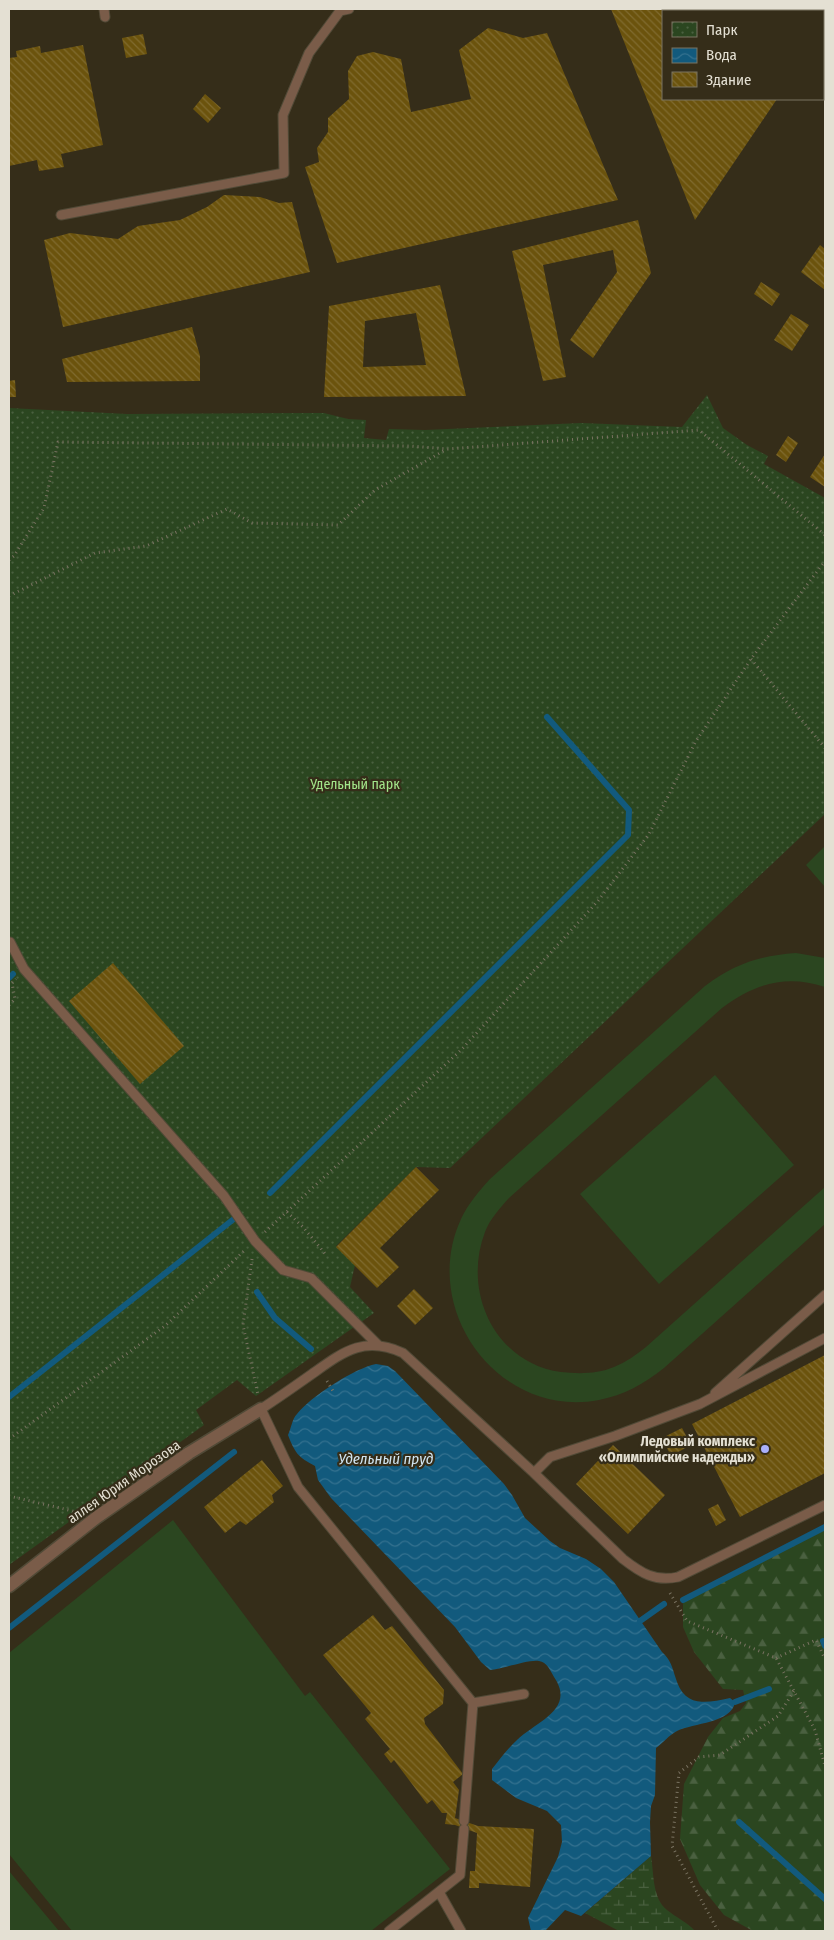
<svg xmlns="http://www.w3.org/2000/svg" width="834" height="1940" viewBox="0 0 834 1940" font-family="'Fira Sans Condensed',sans-serif">
	<defs>
		<pattern id="forest-firs" width="22" height="20" patternUnits="userSpaceOnUse" patternTransform="scale(1.25)"><rect width="22" height="20" fill="#2b4620"/><path d="M5 1l3.5 6h-7zM16 11l3.5 6h-7z" fill="#4a6040"/></pattern>
		<pattern id="wetland-marsh" width="20" height="14" patternUnits="userSpaceOnUse" patternTransform="scale(1.25)"><rect width="20" height="14" fill="#2b4620"/><path d="M1 5h8M5 5V1M11 12h8M15 12V8" fill="none" stroke="#4a6040"/></pattern>
		<pattern id="park-dots" width="8" height="8" patternUnits="userSpaceOnUse" patternTransform="scale(1.25)"><rect width="8" height="8" fill="#2b4620"/><path d="M2 2h.1M6 6h.1" fill="none" stroke="#4a6040" stroke-width="1.8" stroke-linecap="round"/></pattern>
		<pattern id="water-waves" width="16" height="10" patternUnits="userSpaceOnUse" patternTransform="scale(1.25)"><rect width="16" height="10" fill="#125a7d"/><path d="M0 5q4-4 8 0t8 0" fill="none" stroke="#34718f"/></pattern>
		<pattern id="building-back-hatch" width="6" height="6" patternUnits="userSpaceOnUse" patternTransform="scale(1.25)"><rect width="6" height="6" fill="#6b530d"/><path d="M-1 5l2 2M0 0l6 6M5-1l2 2" fill="none" stroke="#806b2f"/></pattern>
	</defs>
	<rect width="100%" height="100%" fill="#352d19"/>
	<path fill="#2b4620" d="M825,846V887L806,865Z
		M796,953L825,958V987C786,974 754,984 722,1008L509,1198C500,1208 490,1219 485,1232C462,1292 495,1363 561,1372C579,1374 597,1374 614,1367C626,1362 636,1355 646,1347L825,1187V1224L664,1368C644,1384 624,1395 599,1400C499,1419 419,1310 461,1219C468,1204 479,1191 490,1179L705,986C735,964 758,956 796,953Z
		M715,1075L794,1165L659,1284L580,1194Z
		M173,1520L305,1696L310,1692L450,1869L371,1931H72L9,1854V1653Z
		M9,1871L59,1931H9Z"/>
	<path fill="url(#forest-firs)" d="M825,1527V1931H753L724,1915L700,1885L680,1839L684,1784L708,1737L723,1718L740,1711L746,1703L743,1690L723,1689L694,1652L683,1627V1600Z"/>
	<path fill="url(#wetland-marsh)" d="M651,1856C654,1873 652,1898 667,1910C677,1918 687,1922 695,1931H619L585,1913Z"/>
	<path fill="url(#park-dots)" d="M707,395L723,428L747,445L768,456L764,464L825,498V814L450,1168L416,1167L336,1246L355,1265L350,1287L374,1313L256,1396L237,1380L196,1410L204,1425L9,1565V408L127,414L324,413L348,419L366,420L364,438L386,440L389,429L425,430L581,423L682,427Z"/>
	<path fill="url(#water-waves)" d="M376,1364L388,1366L395,1371L504,1484L512,1495L525,1518L550,1541L560,1548L586,1559L601,1569L614,1582L662,1652C671,1660 672,1667 676,1679C685,1708 706,1703 730,1698L735,1702C732,1723 693,1723 677,1731C669,1735 663,1743 656,1748L655,1795L651,1806L650,1822L651,1856L581,1916L565,1910L545,1931H531L528,1918L558,1857L562,1842L561,1825L547,1811L516,1798L492,1780V1769C500,1759 508,1748 517,1740C537,1721 576,1709 554,1677C550,1670 547,1662 539,1661C529,1659 503,1669 490,1670L481,1662L455,1627L331,1498L318,1480L315,1466C298,1457 295,1453 288,1435C291,1429 292,1419 297,1414C310,1397 355,1368 376,1364Z"/>
	<g fill="none" stroke-linecap="round" stroke-linejoin="round">
		<path stroke="#125a7d" stroke-width="6" d="M9,978L13,974
			M270,1193L628,835L629,810L547,717
			M257,1292L275,1318L311,1349
			M9,1397L235,1218
			M683,1600L825,1527
			M640,1621L664,1604
			M9,1628L234,1452
			M823,1641L825,1646
			M735,1702L769,1689
			M739,1822L825,1899"/>
	</g>
	<path fill="url(#building-back-hatch)" fill-rule="evenodd" d="M611,9L787,10V11H663V99H777L695,220Z
		M823,12L825,13V27L823,31Z
		M488,28L523,38L547,33L618,200L337,263L305,167L319,162L317,148L328,132V118L349,99L348,71L357,56L373,52L401,59L411,112L471,99L459,50Z
		M143,34L147,54L126,58L122,38Z
		M83,45L103,145L61,154L64,167L39,171L37,160L9,166V58L17,57L16,51L40,46L41,53Z
		M205,94L221,108L208,123L193,109Z
		M224,195L260,197L279,203L292,202L310,272L63,327L44,240L70,233L118,239L138,226L180,220L207,207Z
		M638,220L651,273L593,358L570,340L617,272L613,250L543,265L566,377L543,381L512,251Z
		M820,245L825,249V290L801,272Z
		M761,282L780,294L772,306L754,294Z
		M440,285L466,396L324,397L329,306ZM416,313L426,365L363,367L365,321Z
		M791,314L809,325L792,351L774,340Z
		M192,327L200,356V381L67,382L62,359Z
		M15,380L16,397H9V381Z
		M788,436L798,443L786,462L776,455Z
		M825,454V487L810,477Z
		M113,963L184,1046L140,1084L69,1001Z
		M416,1167L439,1190L380,1248L399,1267L377,1288L336,1247Z
		M414,1289L433,1308L415,1325L397,1306Z
		M825,1355V1473L740,1517L692,1424Z
		M682,1428L691,1445L671,1456L662,1438Z
		M613,1445L665,1495L628,1534L576,1484Z
		M262,1460L283,1486L272,1495L274,1502L246,1525L240,1521L225,1533L204,1507Z
		M718,1504L726,1520L716,1526L708,1509Z
		M373,1615L385,1630L392,1626L444,1690L443,1704L424,1718L425,1724L463,1774L453,1782L459,1790L455,1818L478,1826L534,1829L530,1887L479,1883V1888H469L470,1871H475L477,1833L455,1825L445,1824L447,1813H442L432,1800L427,1804L394,1760L391,1763L384,1754L390,1749L365,1719L371,1713L323,1655Z"/>
	<g fill="none" stroke-linecap="round" stroke-linejoin="round">
		<defs>
			<path id="service" d="M104,9L105,17
				M61,215L284,173L283,115L309,53L340,11L349,9
				M10,942L24,969L224,1196L255,1241L283,1270L311,1278L378,1345
				M715,1393L825,1295
				M534,1473L550,1457L615,1436L700,1404L825,1338
				M473,1703L524,1694
				M464,1821L473,1703L298,1487L261,1409C278,1398 295,1386 312,1374C343,1352 364,1335 403,1353L534,1473L623,1559C641,1573 655,1582 678,1577L825,1505
				M439,1892L461,1931
				M389,1931L460,1875L464,1829"/>
			<path id="pedestrian" d="M9,1586L97,1517L189,1453L261,1409"/>
		</defs>
		<use href="#service" stroke="#514a37" stroke-width="11"/>
		<use href="#pedestrian" stroke="#514a37" stroke-width="15"/>
		<path stroke="#7a7362" stroke-width="3" stroke-dasharray="1 4" stroke-linecap="butt" d="M9,560L14,556L44,508L58,442L410,446L448,449L699,430L825,535
			M9,596L95,553L146,546L227,509L252,523L338,525L375,490L447,449
			M751,659L825,748
			M9,1005L15,999L12,983L16,979
			M287,1212L303,1227L327,1256
			M265,1232L461,1050L598,901L649,834L696,741L751,659L825,561
			M252,1259L243,1325L258,1395
			M327,1381L333,1391
			M9,1439L165,1326L246,1249
			M9,1496L77,1512
			M670,1593L687,1621L776,1658L815,1730L825,1766
			M776,1658L816,1640L825,1659
			M718,1931L672,1846L679,1773L699,1757L720,1755L778,1716L794,1691"/>
		<use href="#service" stroke="#7a5c49" stroke-width="9"/>
		<use href="#pedestrian" stroke="#7a5c49" stroke-width="12"/>
	</g>
	<circle fill="#aab0fb" stroke="#352d19" stroke-width="2" cx="765" cy="1449" r="5"/>
	<g text-anchor="middle" dominant-baseline="central" stroke-width="4.5" stroke-linejoin="round" paint-order="stroke">
		<g font-size="14" fill="#a3e68a" stroke="#352d19">
			<text x="355" y="784">Удельный парк</text>
		</g>
		<g font-size="14" font-weight="bold" fill="#e4e0d3" stroke="#352d19" text-anchor="end">
			<text x="755" y="1441">Ледовый комплекс<tspan x="755" dy="16">«Олимпийские надежды»</tspan></text>
		</g>
		<g font-size="14" fill="#e4e0d3" stroke="#352d19">
			<text transform="translate(124 1482) rotate(-35)">аллея Юрия Морозова</text>
		</g>
		<g font-size="15" font-style="italic" fill="#d1e5f2" stroke="#352d19">
			<text x="386" y="1459">Удельный пруд</text>
		</g>
	</g>
	<rect width="834" height="1940" fill="none" stroke="#e4e0d3" stroke-width="20"/>
	<rect x="662" y="10" width="162" height="90" fill="#352d19" stroke="#7b7563"/>
	<rect x="672" y="22" width="25" height="15" fill="url(#park-dots)" stroke="#7b7563"/>
	<text x="706" y="35" font-size="15" fill="#e4e0d3">Парк</text>
	<rect x="672" y="48" width="25" height="15" fill="url(#water-waves)" stroke="#7b7563"/>
	<text x="706" y="60" font-size="15" fill="#e4e0d3">Вода</text>
	<rect x="672" y="72" width="25" height="15" fill="url(#building-back-hatch)" stroke="#7b7563"/>
	<text x="706" y="85" font-size="15" fill="#e4e0d3">Здание</text>
</svg>
